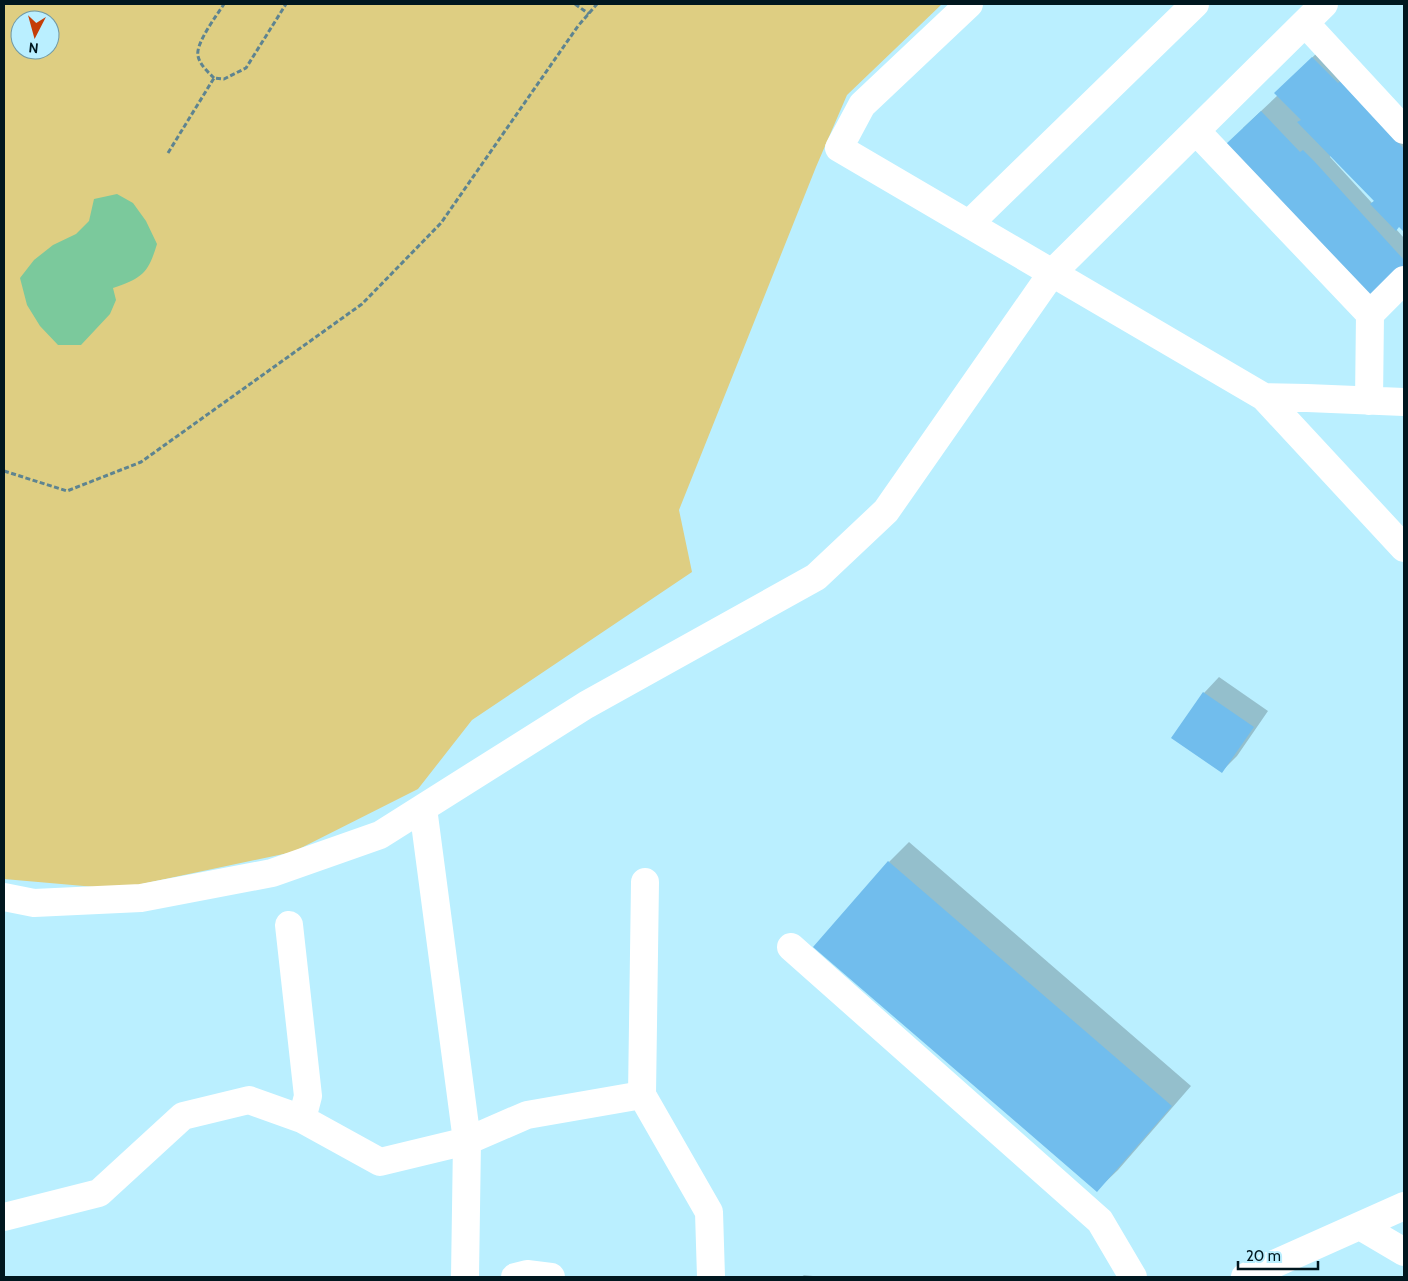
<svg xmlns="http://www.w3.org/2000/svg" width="1408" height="1281" viewBox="0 0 1408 1281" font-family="Cabin,sans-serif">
	<rect width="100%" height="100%" fill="#baefff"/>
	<path fill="#dece82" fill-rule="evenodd" d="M4,4H942L847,95L816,167L679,510L692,572L472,720L418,789L293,852L118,889L4,879ZM20,20H50V50H20Z"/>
	<path fill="#7bc99c" d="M117,194L133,203L146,221L157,244C148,274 142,278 113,288L116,300L110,314L81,345H58L40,326L27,305L20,278L34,260L53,245L76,234L89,221L94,199Z"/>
	<path fill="#0003" fill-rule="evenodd" d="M1323,47L1404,129V231L1399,226L1396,229L1404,238V275L1243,128L1278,95L1276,93ZM1331,155L1375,200L1372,203L1330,157Z
		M1219,677L1268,711L1237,756L1222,771L1204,693Z
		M909,842L1191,1086L1118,1170L1097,1190L889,862Z
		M804,1275L822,1277H801Z"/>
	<path fill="#71bded" d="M1312,57L1338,83L1342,80L1404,149V232L1399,227L1396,231L1370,204L1374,201L1297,122L1301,120L1274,93Z
		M1261,111L1300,152L1303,150L1314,161L1404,260V277L1374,305L1226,144Z
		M1203,692L1254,727L1222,773L1171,738Z
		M888,861L1172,1106L1097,1192L813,947Z"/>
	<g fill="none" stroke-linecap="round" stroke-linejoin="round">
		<path stroke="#5e8490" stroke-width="3" stroke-dasharray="5 2.5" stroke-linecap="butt" d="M575,4L589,14
			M214,78C208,72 200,65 198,56C195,44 217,15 224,4
			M168,153L214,78L224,79L246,68L286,4
			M4,471L67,491L141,462L362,304L441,223L578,26L597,4"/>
		<path stroke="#fff" stroke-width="28" d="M969,4L862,105L839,148L1264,397L1404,548
			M1305,23L1404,130
			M1196,131L1370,314
			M969,224L1195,4
			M1264,397L1307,398L1404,402
			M1369,401L1370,314L1404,280
			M423,808L467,1141L465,1277
			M4,897L34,903L141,898L272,873L380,835L586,705L816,577L886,511L1052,273L1324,4
			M289,925L308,1096L302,1119
			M791,947L1100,1221L1133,1277
			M642,1095L709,1212L711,1277
			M4,1217L99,1193L183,1116L249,1100L302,1119L380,1162L467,1141L527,1115L642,1095L645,882
			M1360,1226L1404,1252
			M515,1277L527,1274L551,1277
			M1245,1277L1404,1206"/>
	</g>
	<rect width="1408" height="1281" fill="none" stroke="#00171f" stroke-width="10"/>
	<g transform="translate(35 35) rotate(186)"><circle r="24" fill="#baefff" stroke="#7099a5"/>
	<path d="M0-4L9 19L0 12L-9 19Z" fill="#c53d07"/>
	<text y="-8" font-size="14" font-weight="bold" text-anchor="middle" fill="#00171f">N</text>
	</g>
	<path d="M1238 1261v8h80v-8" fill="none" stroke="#00171f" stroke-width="2.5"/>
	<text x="1246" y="1261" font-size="15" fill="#00171f" stroke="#baefff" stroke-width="4" paint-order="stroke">20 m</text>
</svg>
